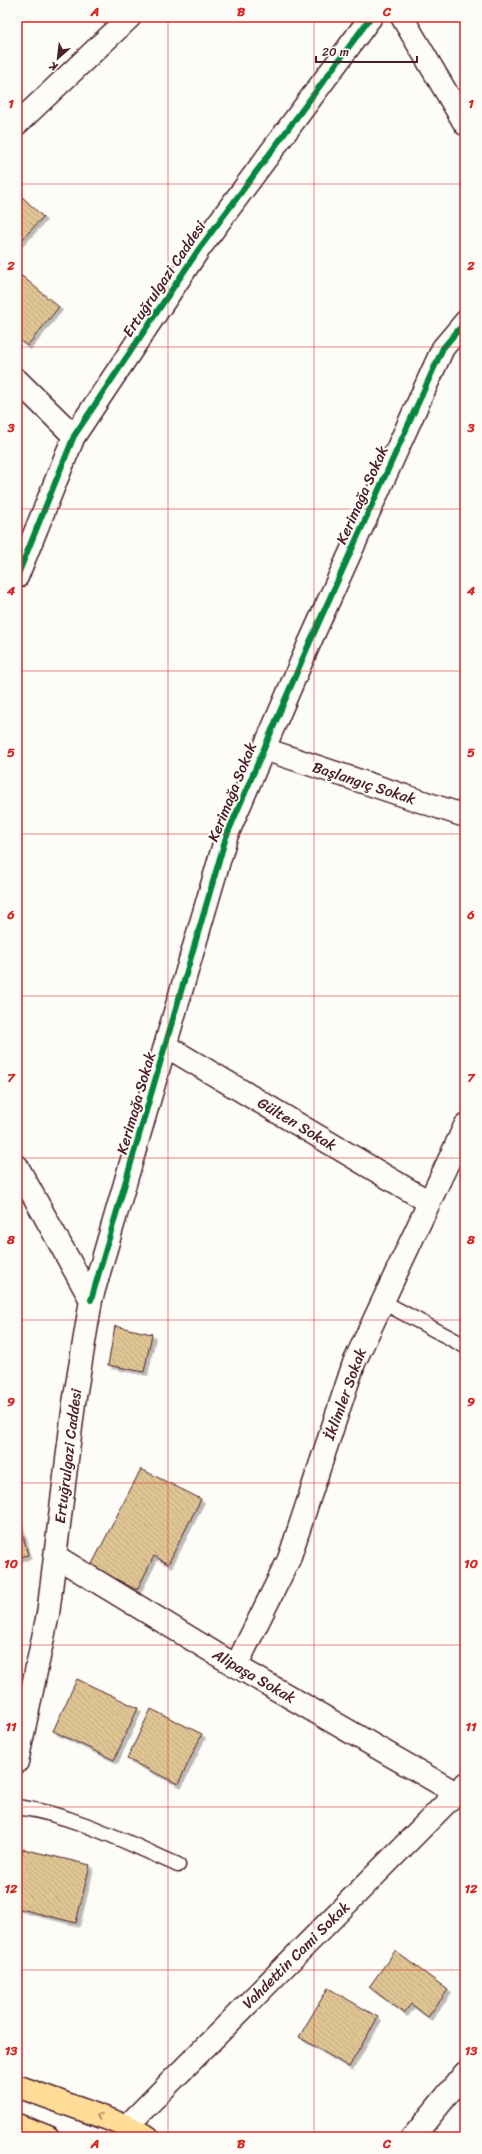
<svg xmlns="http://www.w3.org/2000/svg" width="482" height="2154" viewBox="0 0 482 2154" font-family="Sriracha,sans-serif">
	<defs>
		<pattern id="building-back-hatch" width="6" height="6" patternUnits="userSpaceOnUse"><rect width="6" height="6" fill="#dfc594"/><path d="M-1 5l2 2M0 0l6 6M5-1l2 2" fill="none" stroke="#c1a980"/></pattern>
		<filter id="shadow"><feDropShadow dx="3.5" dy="3.5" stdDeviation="0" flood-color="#0004"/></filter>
	</defs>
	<rect width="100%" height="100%" fill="#fdfcf7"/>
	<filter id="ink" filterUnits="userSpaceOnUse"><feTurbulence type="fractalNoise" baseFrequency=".025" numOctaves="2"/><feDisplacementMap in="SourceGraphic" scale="8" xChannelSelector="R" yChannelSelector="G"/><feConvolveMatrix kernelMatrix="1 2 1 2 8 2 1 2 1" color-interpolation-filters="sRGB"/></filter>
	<g filter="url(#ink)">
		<path fill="url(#building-back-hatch)" stroke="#4a1f2b" filter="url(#shadow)" d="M17,192L43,217L17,245Z
			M17,272L59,307L27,346L17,338Z
			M115,1326L152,1334L144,1372L108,1365Z
			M141,1469L201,1499L168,1564L154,1556L137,1590L91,1566Z
			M17,1513L28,1555L17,1558Z
			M77,1679L138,1708L114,1760L53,1731Z
			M151,1709L202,1734L178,1784L127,1759Z
			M23,1849L90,1865L76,1923L17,1908V1874Z
			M395,1951L448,1990L428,2017L411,2004L404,2013L369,1987Z
			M328,1988L378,2017L349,2067L299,2037Z"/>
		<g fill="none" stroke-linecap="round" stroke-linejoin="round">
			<defs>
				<path id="service" d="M383,1302L465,1346
					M17,1807C72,1814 128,1843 178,1865"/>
				<path id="minor" d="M17,124L130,17
					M17,380L74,436
					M17,577L74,436L199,249L371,17
					M264,749L465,816
					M166,1046L429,1202
					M17,1166L91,1300L74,1403L48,1614L17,1762
					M91,1300L226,837L309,644L443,348L465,322
					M55,1556L236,1666L456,1793
					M236,1666L289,1559L354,1363L465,1126
					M127,2126L465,1784
					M413,2137L465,2073"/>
				<path id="tertiary" d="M402,17L465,124"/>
				<path id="primary" d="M17,2086L127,2126L148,2137
					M17,2125L48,2137"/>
			</defs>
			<use href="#service" stroke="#4a1f2b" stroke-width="17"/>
			<use href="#minor" stroke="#4a1f2b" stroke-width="25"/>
			<use href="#tertiary" stroke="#4a1f2b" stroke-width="25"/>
			<use href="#primary" stroke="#4a1f2b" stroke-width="25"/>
			<use href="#service" stroke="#fdfcf7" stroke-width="14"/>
			<use href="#minor" stroke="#fdfcf7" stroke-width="22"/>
			<use href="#tertiary" stroke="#fdfcf7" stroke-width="22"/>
			<use href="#primary" stroke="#ffdd96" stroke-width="22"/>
			<defs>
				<path id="cycleway" d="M17,577L74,436L199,249L371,17
					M91,1300L226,837L309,644L443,348L465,322"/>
			</defs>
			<use href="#cycleway" stroke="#fdfcf7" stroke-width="8"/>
			<use href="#cycleway" stroke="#00873e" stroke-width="6"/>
		</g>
		<defs><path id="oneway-chevron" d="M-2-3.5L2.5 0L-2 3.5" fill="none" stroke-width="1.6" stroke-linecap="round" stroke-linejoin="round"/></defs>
		<use stroke="#a47e60" href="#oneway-chevron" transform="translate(99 2116) rotate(-159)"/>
	</g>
	<path fill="none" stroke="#d62828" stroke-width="1" stroke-opacity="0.55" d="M168,17V2137M314,17V2137M17,184H465M17,347H465M17,509H465M17,671H465M17,834H465M17,996H465M17,1158H465M17,1320H465M17,1483H465M17,1645H465M17,1807H465M17,1970H465"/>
	<g text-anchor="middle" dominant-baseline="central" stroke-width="4" stroke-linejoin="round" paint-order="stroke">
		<g font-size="15" fill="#4a1f2b" stroke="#fdfcf7">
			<text transform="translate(164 279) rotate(-56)">Ertuğrulgazi Caddesi</text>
			<text transform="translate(362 495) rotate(-66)">Kerimağa Sokak</text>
			<text transform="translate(364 783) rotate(18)">Başlangıç Sokak</text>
			<text transform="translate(232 792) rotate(-68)">Kerimağa Sokak</text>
			<text transform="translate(136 1103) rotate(-74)">Kerimağa Sokak</text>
			<text transform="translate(297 1124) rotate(31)">Gülten Sokak</text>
			<text transform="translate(345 1394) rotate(-70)">İklimler Sokak</text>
			<text transform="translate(68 1456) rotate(-83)">Ertuğrulgazi Caddesi</text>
			<text transform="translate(254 1676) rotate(30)">Alipaşa Sokak</text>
			<text transform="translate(296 1955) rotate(-45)">Vahdettin Cami Sokak</text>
		</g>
	</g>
	<rect width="482" height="2154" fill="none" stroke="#fdfcf7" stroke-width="44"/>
	<g transform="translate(58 58) rotate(208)" stroke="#fdfcf7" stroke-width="3" paint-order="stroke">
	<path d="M0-3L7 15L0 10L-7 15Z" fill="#4a1f2b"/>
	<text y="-6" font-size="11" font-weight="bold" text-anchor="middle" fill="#4a1f2b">K</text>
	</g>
	<path d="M316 56v6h101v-6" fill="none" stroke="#4a1f2b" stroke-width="2"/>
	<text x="322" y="56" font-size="12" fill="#4a1f2b" stroke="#fdfcf7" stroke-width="3" paint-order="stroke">20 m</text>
	<rect x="22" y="22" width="438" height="2110" fill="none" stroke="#d62828" stroke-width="1.5"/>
	<g font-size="13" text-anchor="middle" font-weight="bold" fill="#d62828">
		<text x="95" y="16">A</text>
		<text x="241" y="16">B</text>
		<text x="387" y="16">C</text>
		<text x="11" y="108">1</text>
		<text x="471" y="108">1</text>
		<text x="11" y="270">2</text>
		<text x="471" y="270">2</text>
		<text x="11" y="432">3</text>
		<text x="471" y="432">3</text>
		<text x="11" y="595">4</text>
		<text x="471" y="595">4</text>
		<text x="11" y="757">5</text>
		<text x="471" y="757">5</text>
		<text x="11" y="919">6</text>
		<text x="471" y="919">6</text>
		<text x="11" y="1082">7</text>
		<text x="471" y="1082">7</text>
		<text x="11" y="1244">8</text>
		<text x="471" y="1244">8</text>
		<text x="11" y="1406">9</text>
		<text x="471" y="1406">9</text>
		<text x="11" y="1568">10</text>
		<text x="471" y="1568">10</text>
		<text x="11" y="1731">11</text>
		<text x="471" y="1731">11</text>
		<text x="11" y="1893">12</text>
		<text x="471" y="1893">12</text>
		<text x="11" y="2055">13</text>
		<text x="471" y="2055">13</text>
		<text x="95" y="2148">A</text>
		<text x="241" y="2148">B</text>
		<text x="387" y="2148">C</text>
	</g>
</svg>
